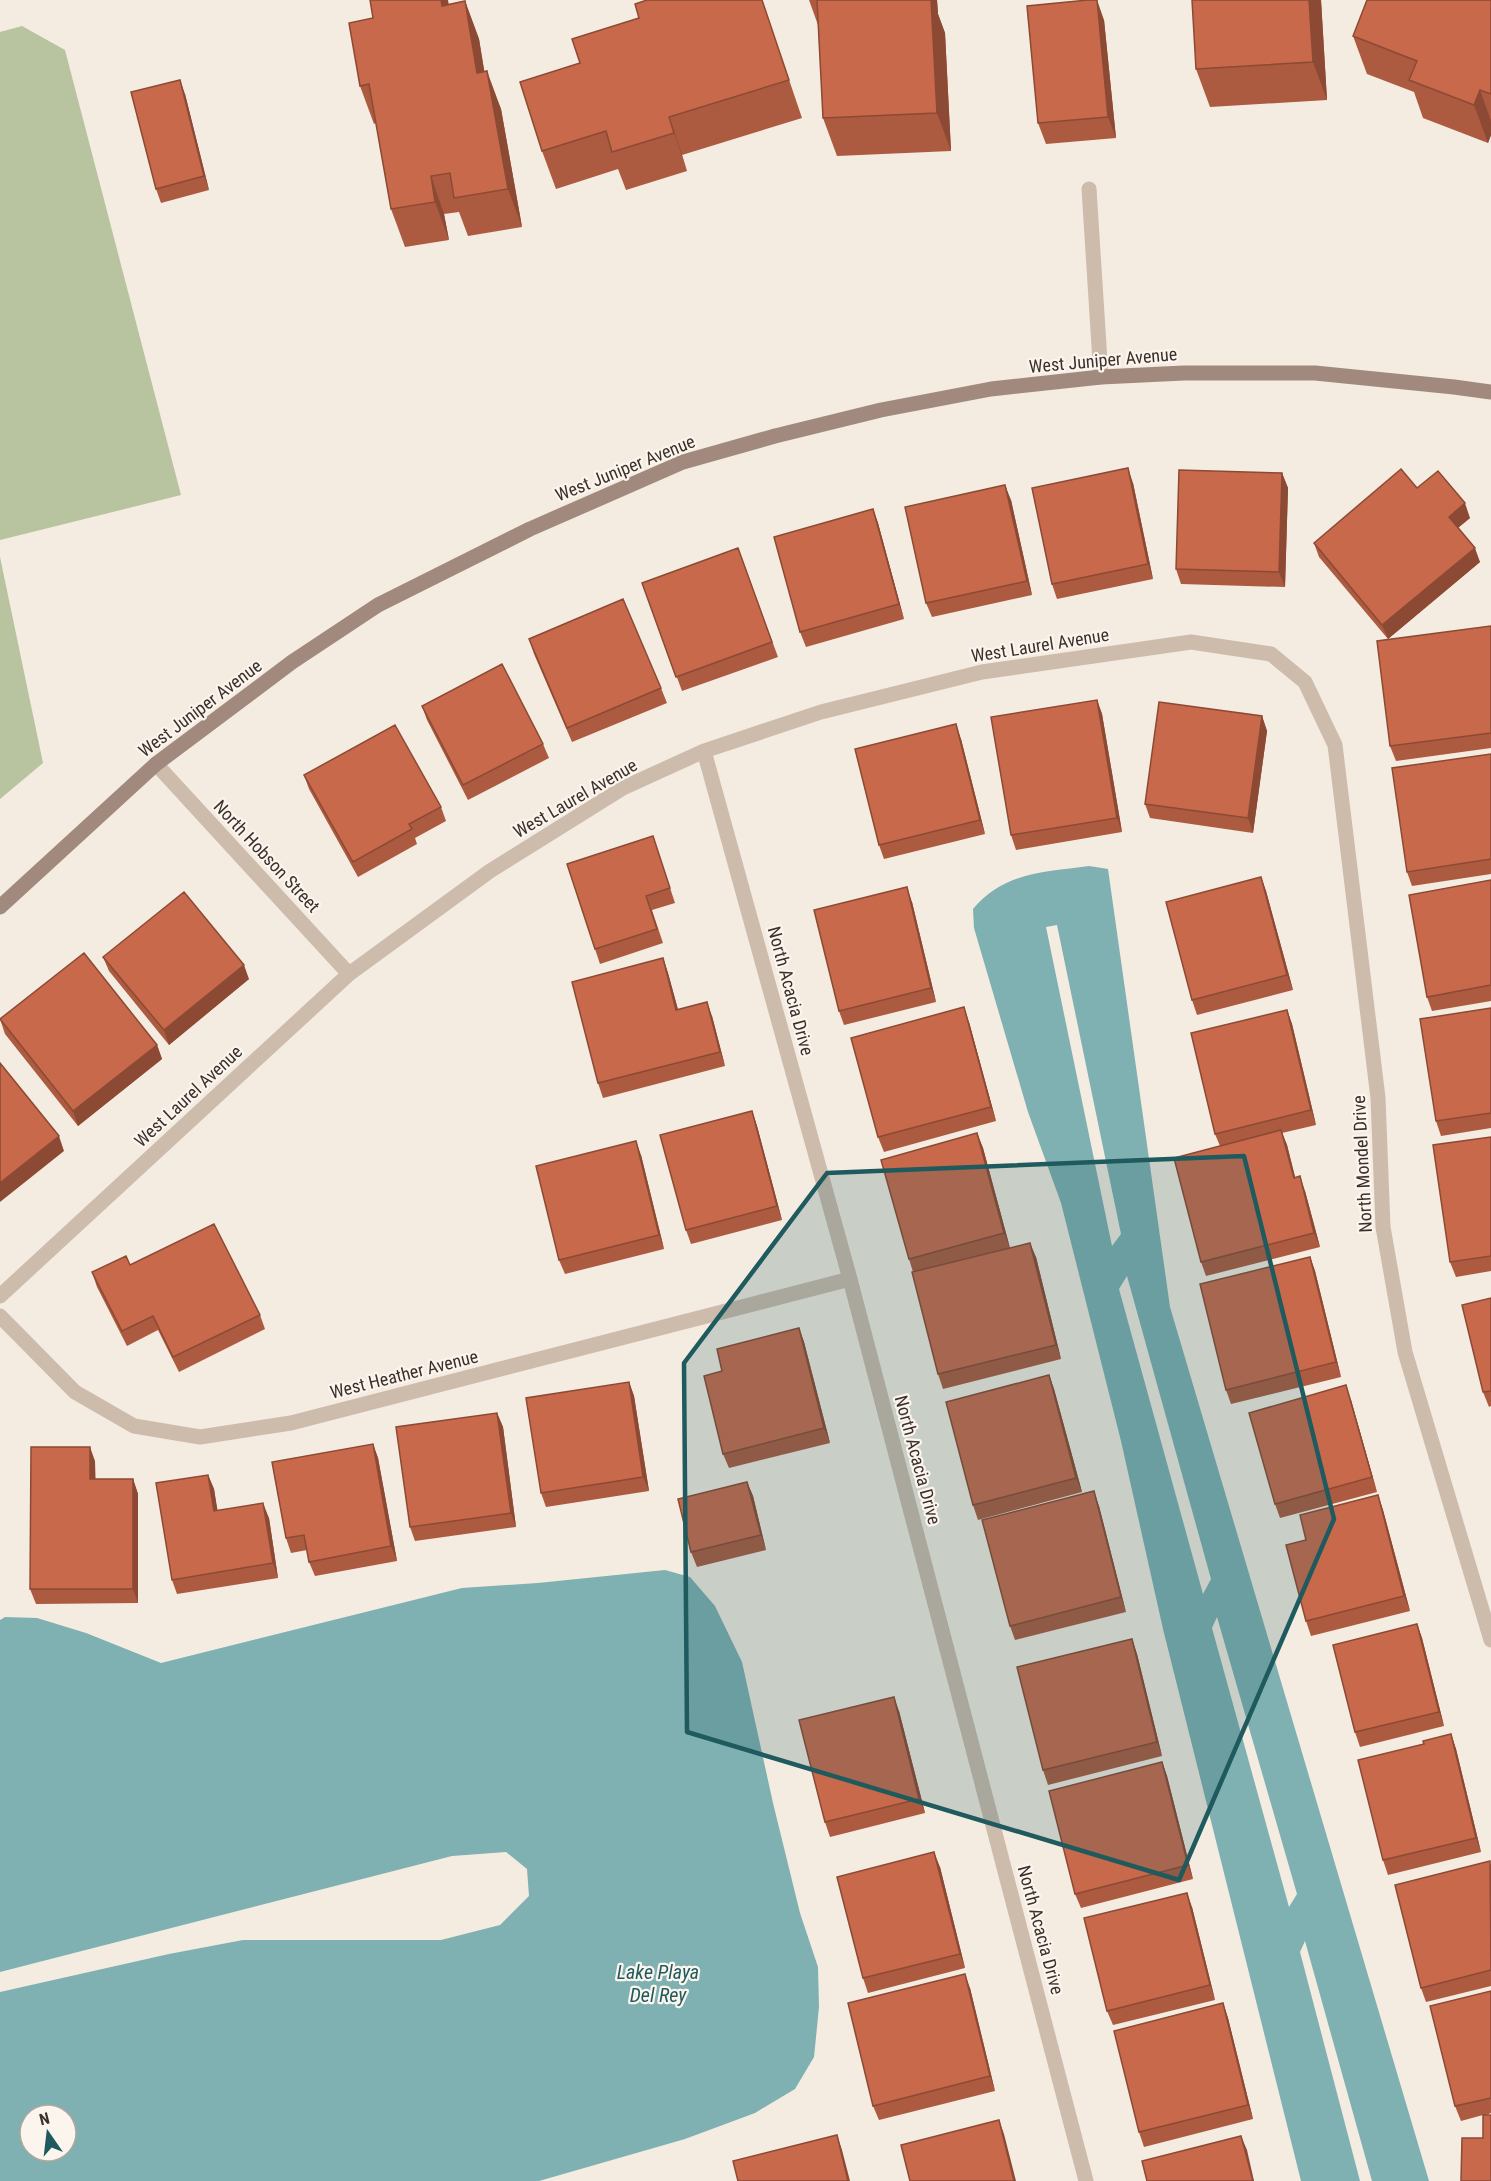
<svg xmlns="http://www.w3.org/2000/svg" width="1491" height="2181" viewBox="0 0 1491 2181" font-family="'Roboto Condensed',sans-serif">
	<rect width="100%" height="100%" fill="#f4ebe1"/>
	<path fill="#b8c4a0" d="M22,26L65,50L181,495L0,540V32Z
		M0,557L43,763L0,799Z"/>
	<path fill="#7fb0b2" fill-rule="evenodd" d="M1089,866L1108,869L1170,1307L1429,2181H1372L1305,1941L1300,1952L1360,2181H1301L1163,1629L1121,1441L1061,1203L1028,1112L974,928L973,909C1004,872 1045,872 1089,866ZM1057,925L1121,1234L1112,1246L1046,927ZM1127,1276L1211,1579L1203,1594L1119,1289ZM1217,1617L1297,1894L1289,1907L1212,1628Z
		M665,1570L690,1577L715,1606L742,1662L773,1803L800,1913L818,1967L819,2007L814,2057L795,2089L755,2113L685,2139L539,2181H0V1992L169,1954L243,1940H441L500,1925L529,1896L527,1869L506,1852L452,1856L0,1972V1620L5,1617L37,1618L86,1633L161,1663L462,1588L538,1583ZM30,2115H66V2151H30Z"/>
	<g fill="none" stroke-linecap="round" stroke-linejoin="round">
		<path stroke="#cdbbac" stroke-width="15" d="M1089,189L1101,377"/>
		<path stroke="#cdbbac" stroke-width="15" d="M704,751L850,1279L1086,2181
			M156,764L349,974
			M0,1296L349,974L490,871L623,788L704,751L821,712L982,672L1191,642L1271,654L1305,682L1335,745L1378,1098L1383,1227L1405,1352L1491,1640
			M0,1316L75,1392L134,1426L200,1437L291,1423L850,1279"/>
		<path stroke="#a18a7d" stroke-width="15" d="M0,907L156,764L292,662L378,605L530,529L683,462L775,436L881,410L991,389L1101,377L1184,373H1315L1454,387L1491,392"/>
	</g>
	<path fill="#ac5a40" d="M762,0L802,118L682,155L687,171L626,190L618,169L556,189L542,151L580,63Z
		M809,0H937L938,14L945,33L951,151L837,156L823,118L818,25Z
		M1321,0L1327,100L1210,107L1196,69Z
		M1491,0V135L1488,143L1423,118L1414,92L1367,74L1353,36Z
		M465,1L479,39L484,71L501,109L522,227L468,236L459,212L444,214L449,240L405,247L391,209L376,123L374,124L360,86L373,18Z
		M1104,20L1116,138L1046,144L1038,123Z
		M185,94L209,190L161,203L156,189Z
		M1282,473L1288,488L1285,587L1181,584L1176,569Z
		M1133,483L1153,579L1057,599L1052,584Z
		M1417,488L1470,518L1458,528L1480,562L1388,639L1319,557L1314,543Z
		M1011,500L1032,595L932,617L926,603Z
		M873,509L878,523L904,619L806,647L800,632Z
		M738,548L778,657L682,691L642,583Z
		M1491,626V748L1396,761L1390,746Z
		M529,639L661,688L667,703L572,742L534,654Z
		M1097,700L1102,714L1122,832L1016,850L1011,835Z
		M422,706L543,744L549,758L468,800L427,720Z
		M1262,716L1267,731L1253,833L1150,818L1145,804Z
		M961,739L985,834L884,859L879,845Z
		M1491,754V874L1412,886L1407,872Z
		M304,775L441,807L446,821L415,838L417,844L358,877L309,789Z
		M653,836L675,903L652,910L663,943L600,964L595,949Z
		M1261,877L1266,891L1293,990L1197,1015L1192,1000Z
		M1491,880V1001L1432,1011L1427,997Z
		M912,902L936,1002L844,1025L839,1011Z
		M103,957L249,979L169,1045L109,971Z
		M663,958L668,973L678,1010L712,1016L725,1066L603,1098L598,1083Z
		M1491,1008V1128L1441,1136L1436,1121Z
		M1287,1010L1292,1024L1316,1125L1282,1133L1287,1145L1295,1178L1305,1191L1320,1247L1206,1276L1201,1262L1220,1146L1215,1134Z
		M0,1019L157,1045L162,1059L78,1126L5,1034Z
		M969,1022L996,1121L884,1152L878,1137Z
		M752,1111L757,1126L782,1220L691,1244L686,1230Z
		M977,1133L983,1148L1010,1248L991,1253L1036,1257L1061,1359L943,1389L938,1374L913,1272L909,1259Z
		M1491,1137V1271L1456,1277L1450,1262Z
		M641,1155L664,1249L565,1274L559,1260Z
		M1310,1257L1315,1271L1341,1377L1231,1404L1226,1390Z
		M130,1265L260,1315L265,1329L179,1372L158,1330L127,1346L97,1287L92,1272Z
		M1491,1298V1406L1489,1407L1483,1392Z
		M799,1328L804,1342L830,1443L729,1468L723,1454L722,1371Z
		M1049,1375L1054,1389L1082,1492L978,1520L973,1505Z
		M629,1382L634,1396L649,1491L546,1507L541,1493Z
		M1351,1400L1377,1492L1280,1518L1275,1504Z
		M497,1413L503,1427L516,1527L415,1541L410,1527Z
		M373,1444L378,1458L397,1561L315,1576L309,1562L307,1550L291,1553L286,1538Z
		M95,1461V1479H133L138,1494V1603L36,1604L30,1589Z
		M208,1475L214,1489L217,1510L269,1518L278,1578L177,1594L172,1580Z
		M747,1482L753,1496L766,1550L697,1567L691,1552Z
		M1378,1495L1383,1510L1410,1611L1311,1636L1306,1621Z
		M1099,1506L1126,1612L1015,1640L1010,1626Z
		M1417,1624L1422,1638L1444,1726L1360,1747L1355,1732Z
		M1132,1639L1137,1654L1162,1756L1048,1785L1043,1770Z
		M899,1711L925,1813L830,1837L825,1822Z
		M1451,1734L1456,1749L1481,1852L1388,1875L1383,1860L1424,1744Z
		M1162,1762L1167,1776L1193,1879L1081,1908L1075,1894Z
		M1491,1863V1986L1426,2002L1421,1988Z
		M940,1867L965,1968L868,1993L863,1978Z
		M1192,1907L1215,2000L1113,2025L1107,2011Z
		M970,1988L995,2091L879,2120L873,2106Z
		M1491,1991V2113L1486,2115L1483,2138V2115L1461,2121L1455,2106Z
		M1223,2003L1228,2018L1253,2119L1144,2147L1139,2132Z"/>
	<path fill="#8c4a34" d="M441,0H448L456,44L442,6Z
		M926,0H937L938,14L945,33L951,151L937,113Z
		M1097,0L1104,20L1116,138L1108,117Z
		M1309,0H1321L1327,100L1313,62Z
		M465,1L479,39L491,111L477,73Z
		M487,71L501,109L522,227L508,189Z
		M180,80L185,94L209,190L204,176Z
		M1480,90L1491,121V135L1488,143L1474,105Z
		M669,117L682,155L687,171L674,133Z
		M431,176L444,214L449,240L435,202Z
		M1128,468L1133,483L1153,579L1148,564Z
		M1282,473L1288,488L1285,587L1279,572Z
		M1005,485L1011,500L1032,595L1027,581Z
		M1465,503L1470,518L1454,531L1449,517Z
		M873,509L878,523L904,619L899,604Z
		M1475,548L1480,562L1388,639L1382,625Z
		M1097,700L1102,714L1122,832L1117,818Z
		M1262,716L1267,731L1253,833L1248,818Z
		M956,724L961,739L985,834L980,820Z
		M1261,877L1266,891L1293,990L1287,975Z
		M907,887L912,902L936,1002L931,988Z
		M663,958L668,973L682,1024L676,1010Z
		M244,965L249,979L169,1045L164,1030Z
		M707,1002L712,1016L725,1066L720,1052Z
		M964,1007L969,1022L996,1121L991,1107Z
		M1287,1010L1292,1024L1316,1125L1311,1110Z
		M157,1045L162,1059L78,1126L73,1111Z
		M752,1111L757,1126L782,1220L777,1206Z
		M1281,1130L1287,1145L1299,1192L1294,1178Z
		M977,1133L983,1148L1010,1248L1004,1233Z
		M59,1136L64,1151L0,1202V1183Z
		M636,1141L641,1155L664,1249L659,1235Z
		M1300,1176L1305,1191L1320,1247L1314,1233Z
		M1030,1243L1036,1257L1061,1359L1056,1345Z
		M1310,1257L1315,1271L1341,1377L1336,1362Z
		M799,1328L804,1342L830,1443L824,1428Z
		M1049,1375L1054,1389L1082,1492L1076,1478Z
		M629,1382L634,1396L649,1491L643,1477Z
		M1346,1385L1351,1400L1377,1492L1372,1477Z
		M497,1413L503,1427L516,1527L511,1513Z
		M373,1444L378,1458L397,1561L391,1546Z
		M90,1447L95,1461L96,1494L90,1479Z
		M208,1475L214,1489L220,1525L214,1511Z
		M133,1479L138,1494V1603L133,1589Z
		M747,1482L753,1496L766,1550L761,1535Z
		M1094,1491L1099,1506L1126,1612L1121,1597Z
		M1378,1495L1383,1510L1410,1611L1404,1596Z
		M263,1503L269,1518L278,1578L273,1563Z
		M1417,1624L1422,1638L1444,1726L1439,1712Z
		M1132,1639L1137,1654L1162,1756L1157,1742Z
		M894,1697L899,1711L925,1813L919,1799Z
		M1451,1734L1456,1749L1481,1852L1476,1838Z
		M1162,1762L1167,1776L1193,1879L1188,1865Z
		M934,1852L940,1867L965,1968L960,1954Z
		M1187,1893L1192,1907L1215,2000L1210,1985Z
		M965,1974L970,1988L995,2091L990,2076Z
		M1223,2003L1228,2018L1253,2119L1248,2105Z
		M999,2120L1004,2134L1016,2181H1014Z
		M837,2135L842,2150L850,2181H848Z
		M1241,2136L1247,2150L1254,2181H1253Z"/>
	<path fill="#c8694b" stroke="#8c4a34" stroke-width="1.5" d="M370,0H441L442,6L465,1L477,73L487,71L508,189L454,198L450,173L431,176L435,202L391,209L369,84L360,86L349,23L373,18Z
		M647,0H762L789,80L669,117L674,133L612,152L606,131L542,151L520,82L580,63L572,39L639,18L635,4Z
		M817,0H931L937,113L823,118Z
		M1088,0H1097L1108,117L1038,123L1027,6Z
		M1192,0H1309L1313,62L1196,69Z
		M1367,0H1491V94L1480,90L1474,105L1409,80L1417,61L1353,36Z
		M180,80L204,176L156,189L131,92Z
		M1128,468L1148,564L1052,584L1032,488Z
		M1401,469L1417,488L1438,471L1465,503L1449,517L1475,548L1382,625L1314,543Z
		M1179,470L1282,473L1279,572L1176,569Z
		M1005,485L1027,581L926,603L905,507Z
		M873,509L899,604L800,632L774,537Z
		M738,548L772,642L676,677L642,583Z
		M623,599L661,688L567,728L529,639Z
		M1491,626V733L1390,746L1377,641Z
		M502,664L543,744L463,785L422,706Z
		M1097,700L1117,818L1011,835L991,717Z
		M1159,702L1262,716L1248,818L1145,804Z
		M956,724L980,820L879,845L855,749Z
		M395,725L441,807L409,824L412,829L353,862L304,775Z
		M1491,754V859L1407,872L1392,768Z
		M653,836L670,888L646,896L657,929L595,949L567,864Z
		M1261,877L1287,975L1192,1000L1166,902Z
		M1491,880V985L1427,997L1409,895Z
		M907,887L931,988L839,1011L814,910Z
		M184,892L244,965L164,1030L103,957Z
		M84,953L157,1045L73,1111L0,1019Z
		M663,958L676,1010L707,1002L720,1052L598,1083L572,982Z
		M964,1007L991,1107L878,1137L851,1038Z
		M1491,1008V1113L1436,1121L1420,1019Z
		M1287,1010L1311,1110L1215,1134L1191,1033Z
		M0,1063L59,1136L0,1183Z
		M752,1111L777,1206L686,1230L660,1135Z
		M1281,1130L1294,1178L1300,1176L1314,1233L1201,1262L1174,1158Z
		M977,1133L1004,1233L909,1259L881,1160Z
		M1491,1137V1256L1450,1262L1433,1145Z
		M636,1141L659,1235L559,1260L536,1166Z
		M214,1224L260,1315L173,1357L153,1316L122,1331L92,1272L126,1256L130,1265Z
		M1030,1243L1056,1345L938,1374L912,1272Z
		M1310,1257L1336,1362L1226,1390L1200,1284Z
		M1491,1298V1391L1483,1392L1462,1305Z
		M799,1328L824,1428L723,1454L704,1376L722,1371L717,1349Z
		M1049,1375L1076,1478L973,1505L946,1402Z
		M629,1382L643,1477L541,1493L526,1398Z
		M1346,1385L1372,1477L1275,1504L1249,1413Z
		M497,1413L511,1513L410,1527L396,1427Z
		M373,1444L391,1546L309,1562L304,1535L286,1538L272,1462Z
		M31,1447H90V1479H133V1589H30Z
		M208,1475L214,1511L263,1503L273,1563L172,1580L156,1483Z
		M747,1482L761,1535L691,1552L678,1499Z
		M1094,1491L1121,1597L1010,1626L982,1520Z
		M1378,1495L1404,1596L1306,1621L1286,1545L1306,1540L1300,1515Z
		M1417,1624L1439,1712L1355,1732L1333,1645Z
		M1132,1639L1157,1742L1043,1770L1017,1667Z
		M894,1697L919,1799L825,1822L799,1720Z
		M1451,1734L1476,1838L1383,1860L1358,1760L1424,1744L1423,1741Z
		M1162,1762L1188,1865L1075,1894L1049,1791Z
		M934,1852L960,1954L863,1978L837,1877Z
		M1490,1861L1491,1970L1421,1988L1395,1885Z
		M1187,1893L1210,1985L1107,2011L1084,1918Z
		M965,1974L990,2076L873,2106L848,2003Z
		M1491,1991V2098L1455,2106L1430,2006Z
		M1223,2003L1248,2105L1139,2132L1114,2031Z
		M1483,2115H1491V2181H1461L1462,2138H1483Z
		M999,2120L1014,2181H910L901,2145Z
		M837,2135L848,2181H738L733,2161Z
		M1241,2136L1253,2181H1147L1142,2161Z"/>
	<path fill="#1f5a5e" fill-opacity="0.2" stroke="#1f5a5e" stroke-width="4.5" stroke-linejoin="round" d="M1244,1156L1334,1519L1179,1880L687,1732L684,1363L827,1173Z"/>
	<g text-anchor="middle" dominant-baseline="central" stroke-width="4.5" stroke-linejoin="round" paint-order="stroke">
		<g font-size="18" fill="#3b302b" stroke="#fbf5ee">
			<text transform="translate(1103 360) rotate(-5)">West Juniper Avenue</text>
			<text transform="translate(625 468) rotate(-22)">West Juniper Avenue</text>
			<text transform="translate(1040 645) rotate(-9)">West Laurel Avenue</text>
			<text transform="translate(200 708) rotate(-37)">West Juniper Avenue</text>
			<text transform="translate(575 798) rotate(-30)">West Laurel Avenue</text>
			<text transform="translate(267 856) rotate(47)">North Hobson Street</text>
			<text transform="translate(791 991) rotate(75)">North Acacia Drive</text>
			<text transform="translate(188 1096) rotate(-43)">West Laurel Avenue</text>
			<text transform="translate(1362 1164) rotate(-93)">North Mondel Drive</text>
			<text transform="translate(404 1374) rotate(-14)">West Heather Avenue</text>
			<text transform="translate(918 1460) rotate(75)">North Acacia Drive</text>
			<text transform="translate(1041 1930) rotate(75)">North Acacia Drive</text>
		</g>
		<g font-size="20" font-style="italic" fill="#1f5a5e" stroke="#fbf5ee">
			<text x="658" y="1972">Lake Playa<tspan x="658" dy="23">Del Rey</tspan></text>
		</g>
	</g>
	<g transform="translate(48 2133) rotate(346)"><circle r="28" fill="#fbf5ee" stroke="#aea6a0" stroke-width="1.5"/>
	<path d="M0-4.5L10 22L0 15L-10 22Z" fill="#1f5a5e"/>
	<text y="-9" font-size="16" font-weight="bold" text-anchor="middle" fill="#3b302b">N</text>
	</g>
</svg>
